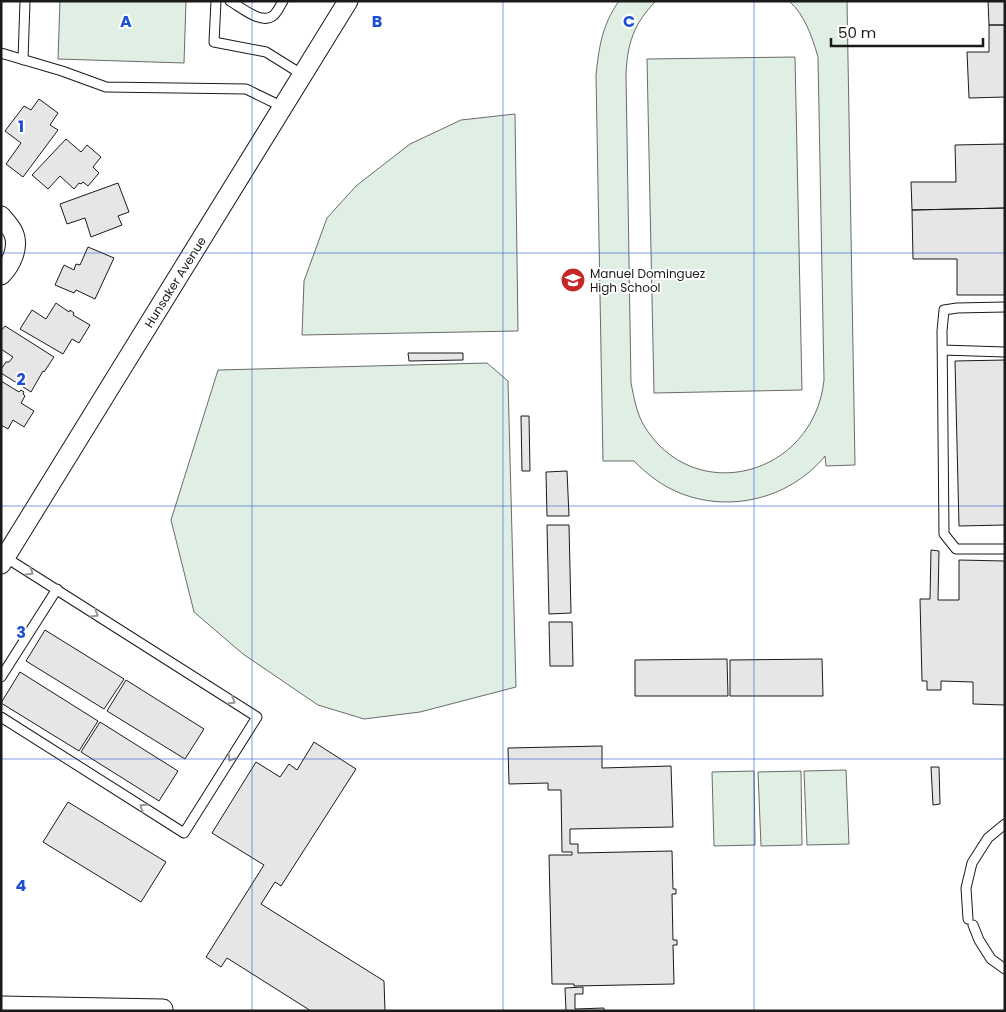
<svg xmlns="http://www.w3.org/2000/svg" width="1006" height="1012" viewBox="0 0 1006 1012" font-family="Poppins,sans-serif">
	<rect width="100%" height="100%" fill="#fff"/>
	<path fill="#e0efe3" stroke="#6a6a6a" d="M60,1H186L184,63L58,59Z
		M619,1H656C634,23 627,44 626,75L631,383C634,397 636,411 643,424C693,509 814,476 824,380L818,57C812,37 805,15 789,1H847L855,465L826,466L825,456C788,501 723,515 671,489C657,482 645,472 634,461H603L596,75C599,47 602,25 619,1Z
		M795,57L802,390L654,393L647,59Z
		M515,114L518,331L302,335L304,281L327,218L356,186L410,144L461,120Z
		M487,363L508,381L516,687L420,712L364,719L318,705L243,654L194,612L171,520L218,370Z
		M846,770L849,844L807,845L804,771Z
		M754,771L755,845L714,846L712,772Z
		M801,771L802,845L761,846L758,772Z"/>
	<path fill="#e6e6e6" stroke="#1a1a1a" d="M988,1H1005V25H989Z
		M989,25H1005V97L969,98L967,52H989Z
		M39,99L58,113L50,125L58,130L23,177L6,164L21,143L5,131L24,106L31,110Z
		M66,139L81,152L87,145L101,157L93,167L99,173L88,186L83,182L81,184L79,183L74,189L60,176L48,189L32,175Z
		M1005,144V208L912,210L911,182H956L955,145Z
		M118,183L129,212L118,216L122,225L91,237L85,218L67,224L60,204Z
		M1005,208V295H957V259H913L912,210Z
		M88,247L114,258L95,299L76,290L74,293L55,285L64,265L74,270L76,264L80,265Z
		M56,303L69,312L70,310L74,313L73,315L90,325L79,343L72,339L63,354L20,329L32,310L46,319Z
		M5,326L54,357L44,372L43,371L31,392L1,373V369L6,362H9L13,357L1,349V331Z
		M408,353H463V360L409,361Z
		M1005,360V525L959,526L955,361Z
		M1,381L19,392L21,390L24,392L23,394L25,396L21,403L34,411L24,427L13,420L8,429L1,425Z
		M521,416H529L530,471H522Z
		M567,471L569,516H547L546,472Z
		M547,525H569L571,613L549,614Z
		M931,550L939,551L938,600H959V560L1005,561V705L973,704V682L941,681V690H927V681H922L920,599H930Z
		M549,622H572L573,666H550Z
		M45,630L124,679L104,709L26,661Z
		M727,659L728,696H635V660Z
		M822,659L823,696H730V660Z
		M20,672L98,721L79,751L1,703Z
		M126,680L204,729L185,759L107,711Z
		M100,722L178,771L159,801L81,752Z
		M314,742L356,769L281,886L275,882L261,904L384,981L385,1011H311L227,958L221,967L206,957L264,865L212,833L256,762L280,777L289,764L297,770Z
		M602,746V768L671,766L673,827L570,829V844H578V853L672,851L673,889H676V894H672L673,940H677V945H673L674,984L574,986V984H552L549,855H572V852H562L561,790H548V783L509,784L508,748Z
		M931,767H939L940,804L933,805Z
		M68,802L166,862L141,902L43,842Z
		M583,987V994H575V1009L604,1008V1011H566L565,988Z"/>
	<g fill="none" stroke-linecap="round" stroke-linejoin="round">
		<defs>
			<path id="service" d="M216,1L214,42L266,52L303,75
				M230,1C241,7 262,26 274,15C278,11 280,6 283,1
				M1,53L62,71L106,87L246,89L283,107
				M23,60L25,1
				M1005,307L957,308L944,310L942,331L944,534L956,549H1005
				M942,350L1005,352
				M1,677L57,589
				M1,717L184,833L257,717L5,557
				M968,919L966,888L972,863L988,838L1005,824
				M973,925L979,940L991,959L1005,969"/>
			<path id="minor" d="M1,216C5,221 10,226 13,232C20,247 11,265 1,275
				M1,564L348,1
				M1,1006L163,1009V1011"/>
		</defs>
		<use href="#service" stroke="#1a1a1a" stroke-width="11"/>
		<use href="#minor" stroke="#1a1a1a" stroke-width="21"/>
		<use href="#service" stroke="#fff" stroke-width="9"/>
		<use href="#minor" stroke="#fff" stroke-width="19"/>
	</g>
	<defs><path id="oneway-chevron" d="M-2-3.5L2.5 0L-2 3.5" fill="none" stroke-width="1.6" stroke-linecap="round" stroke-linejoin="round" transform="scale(1.25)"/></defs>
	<g stroke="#989898">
		<use href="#oneway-chevron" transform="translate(30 572) rotate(32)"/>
		<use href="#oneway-chevron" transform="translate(95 614) rotate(32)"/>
		<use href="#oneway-chevron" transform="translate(232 701) rotate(32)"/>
		<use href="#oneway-chevron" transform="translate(231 758) rotate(122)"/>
		<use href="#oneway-chevron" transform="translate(143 807) rotate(-147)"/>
	</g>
	<path fill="none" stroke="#1d4ed8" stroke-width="1" stroke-opacity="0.55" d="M252,1V1011M503,1V1011M754,1V1011M1,253H1005M1,506H1005M1,759H1005"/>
	<defs>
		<symbol id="school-disc" viewBox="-11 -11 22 22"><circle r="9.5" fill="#c62828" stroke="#fff"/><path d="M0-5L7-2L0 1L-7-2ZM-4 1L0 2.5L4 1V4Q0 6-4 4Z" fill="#fff"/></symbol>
	</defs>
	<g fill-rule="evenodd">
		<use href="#school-disc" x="559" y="266" width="28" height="28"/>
	</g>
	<g text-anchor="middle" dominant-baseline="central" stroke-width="4" stroke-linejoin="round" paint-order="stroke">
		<g font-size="12" fill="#1a1a1a" stroke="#fff" text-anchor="start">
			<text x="590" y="273">Manuel Dominguez<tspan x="590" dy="14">High School</tspan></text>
		</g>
		<g font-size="12" fill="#1a1a1a" stroke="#fff">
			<text transform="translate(175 282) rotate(-58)">Hunsaker Avenue</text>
		</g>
	</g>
	<g font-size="16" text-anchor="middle" font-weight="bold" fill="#1d4ed8" stroke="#fff" stroke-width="4" stroke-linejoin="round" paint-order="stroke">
		<text x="126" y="27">A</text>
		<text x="377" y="27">B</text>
		<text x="629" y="27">C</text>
		<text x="21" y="132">1</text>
		<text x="21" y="385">2</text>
		<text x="21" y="638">3</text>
		<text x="21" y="891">4</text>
	</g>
	<rect width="1006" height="1012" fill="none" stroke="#1a1a1a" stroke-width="5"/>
	<path d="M831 38v8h152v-8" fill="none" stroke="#1a1a1a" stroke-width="2.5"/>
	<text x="838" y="38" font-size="15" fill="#1a1a1a" stroke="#ffffff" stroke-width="4" paint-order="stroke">50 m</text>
</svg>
